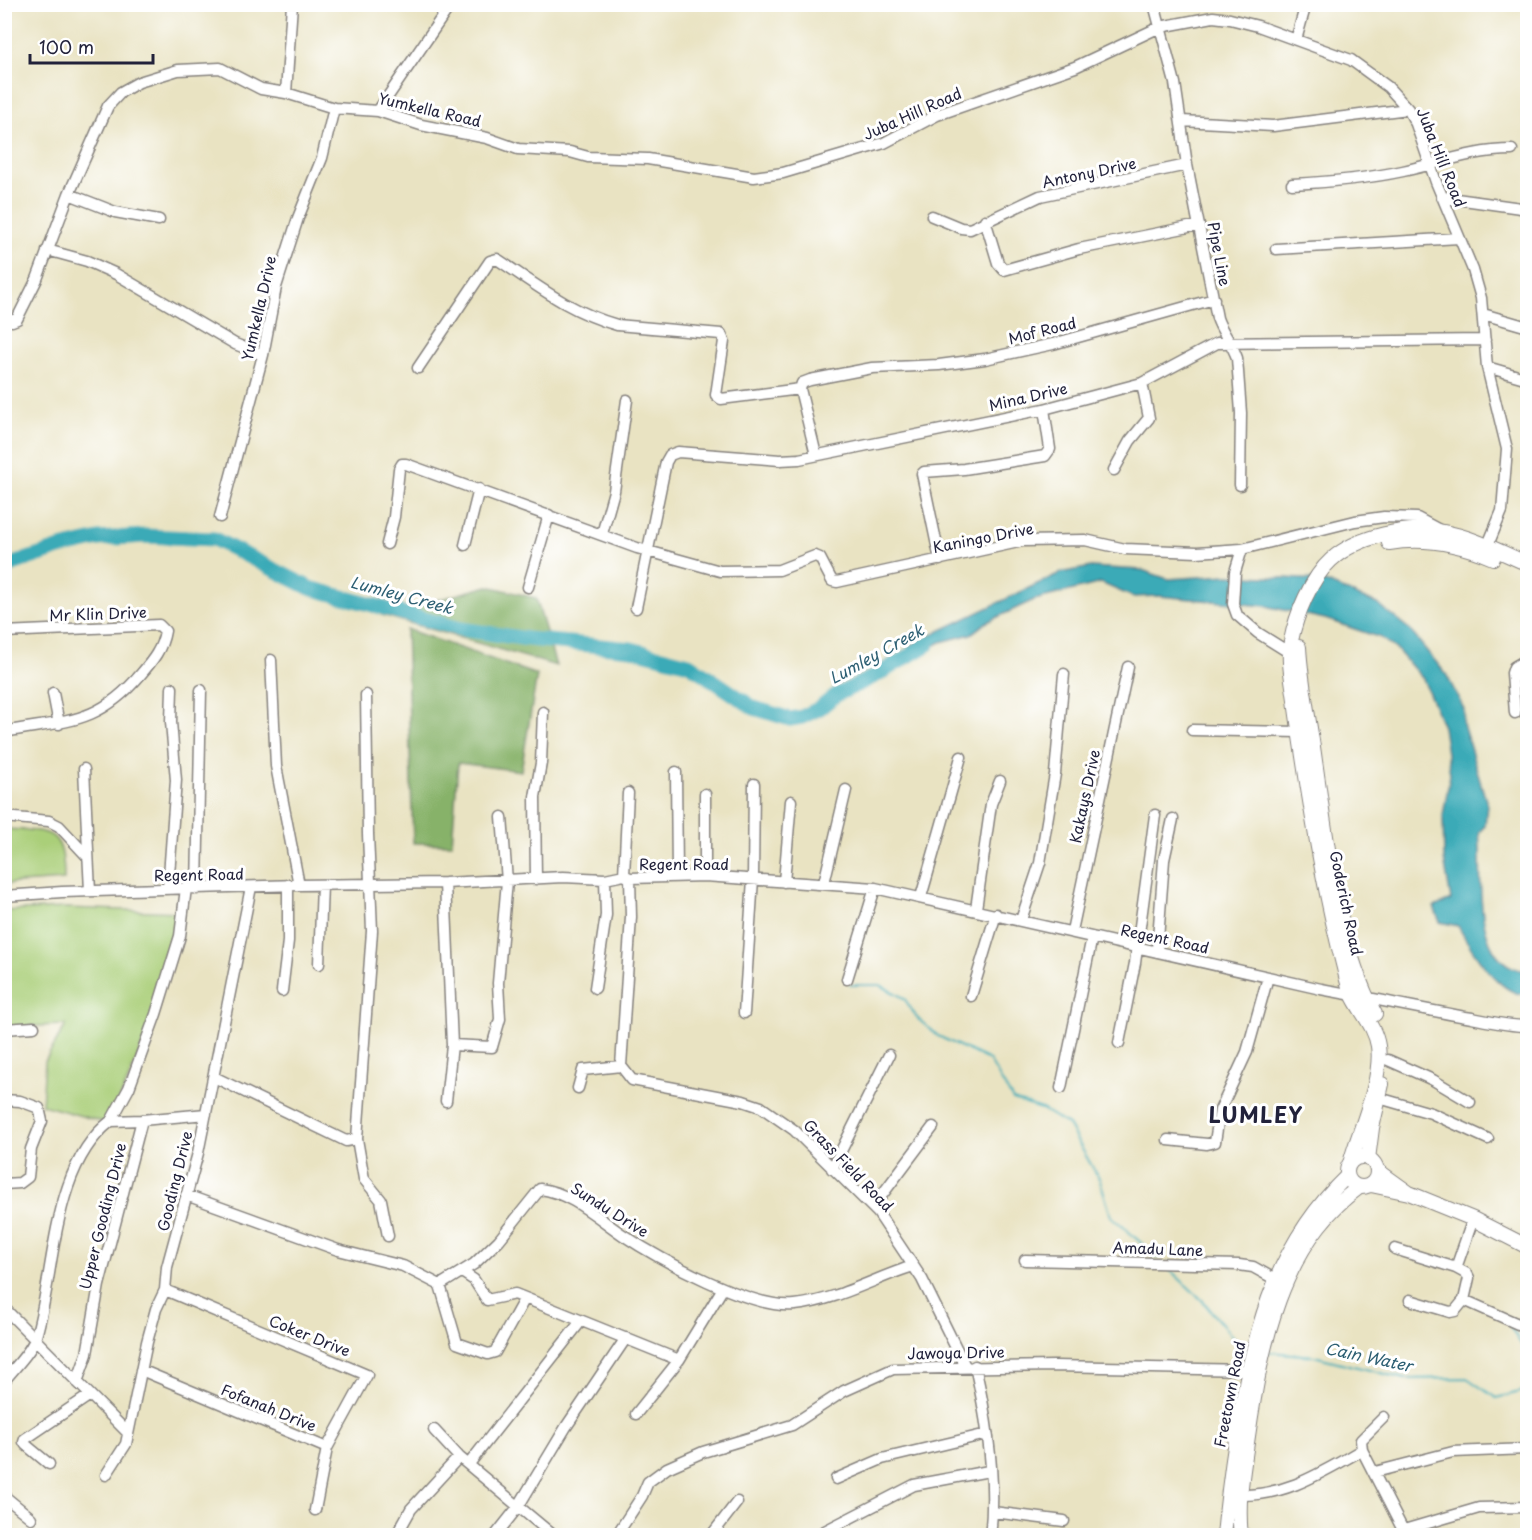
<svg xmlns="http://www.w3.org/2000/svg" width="1532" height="1540" viewBox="0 0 1532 1540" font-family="'Playpen Sans',sans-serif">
	<rect width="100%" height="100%" fill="#fff"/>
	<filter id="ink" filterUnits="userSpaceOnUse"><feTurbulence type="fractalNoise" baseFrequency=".0167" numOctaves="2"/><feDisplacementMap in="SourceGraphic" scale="12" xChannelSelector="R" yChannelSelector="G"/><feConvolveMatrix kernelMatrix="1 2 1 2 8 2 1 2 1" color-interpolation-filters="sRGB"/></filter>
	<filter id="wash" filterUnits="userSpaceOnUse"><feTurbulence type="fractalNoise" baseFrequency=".008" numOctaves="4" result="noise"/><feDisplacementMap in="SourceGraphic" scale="24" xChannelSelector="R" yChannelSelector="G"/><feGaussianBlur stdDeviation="1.35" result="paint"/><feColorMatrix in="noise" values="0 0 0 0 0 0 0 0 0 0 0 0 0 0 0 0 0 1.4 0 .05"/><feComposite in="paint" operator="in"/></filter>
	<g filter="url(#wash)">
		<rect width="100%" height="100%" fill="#e9e3c2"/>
		<path fill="#aacf79" stroke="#66785a" stroke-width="1.5" d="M4,829C50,831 64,827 64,880L5,884Z
			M66,908L180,912C162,985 144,1057 107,1123L42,1105L45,1061L66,1025L5,1027L4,911Z"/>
		<path fill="#87b269" stroke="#546a52" stroke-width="1.5" d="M488,586L536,598L556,666L382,615Z
			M406,629L537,675L521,771L458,763L452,844L413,843Z"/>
		<path fill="#3aaab7" stroke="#2e6679" stroke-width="1.5" d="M1091,567L1142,570L1168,579L1228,575L1320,580L1377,604L1408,628L1446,674L1464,709L1463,724L1487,804L1485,826L1479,832C1484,870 1468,966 1527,971V994C1500,998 1469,946 1458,926L1440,922L1434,907L1451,900L1444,859L1443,816L1450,774L1443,727L1423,679L1397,650L1381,638L1325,619L1265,606L1159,596L1133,597L1101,583L1034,600L987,622L971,634L941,642L913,657L908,646L1060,573Z"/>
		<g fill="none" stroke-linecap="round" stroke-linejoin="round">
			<path stroke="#3aaab7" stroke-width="2" d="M850,985H880L904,998L917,1018L938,1036L989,1060L1013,1100L1042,1109L1068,1125L1100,1180L1111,1216L1158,1258
				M1169,1269L1202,1300L1239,1345
				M1510,1326L1528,1355
				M1270,1352L1314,1356L1405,1379L1467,1378L1496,1398L1528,1390"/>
			<path stroke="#3aaab7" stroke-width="15" d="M4,567L60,548L99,539L145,536L214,539L310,588L461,629L528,639L631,649L689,664L754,708L790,719L802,717L820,708L836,695L877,675L928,644"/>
		</g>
	</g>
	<g filter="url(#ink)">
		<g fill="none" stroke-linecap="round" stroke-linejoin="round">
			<defs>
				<path id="minor" d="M1154,4L1175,83L1187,165L1217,318C1222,333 1232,343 1237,358L1241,413L1240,485
					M1296,40L1306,4
					M286,93L292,4
					M378,111L451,4
					M1182,121L1273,126L1408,109
					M1292,184C1330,182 1366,179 1403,171C1440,163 1473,150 1512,150
					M69,194L115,212L159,220
					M1442,197L1528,209
					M932,216L961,228L970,229L1040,196L1187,165
					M985,220L998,263L1004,270L1079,249L1199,225
					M1276,249L1459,238
					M47,250L87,261L116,274L235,344L263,355
					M1483,314L1528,327
					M4,318L12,321L17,319L37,279L69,194L108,106L121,92L139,82L178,70L220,68L261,89L286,93L334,108L378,111L421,125L487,138L518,149L570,152L588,157L648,159L754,177L783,173L884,143L937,115L1075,67L1160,27L1213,17L1230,19L1258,26L1351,60L1388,87L1408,109L1416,124L1436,182L1473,270L1481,298L1487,367L1507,449L1502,511L1485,552
					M1487,367L1528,379
					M418,368L490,261L497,259C538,286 568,311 617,325L721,334L724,341L716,395L721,399L800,389L816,455
					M800,389L802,383L810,380L872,368L939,365L985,359L1053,344L1214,299
					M1114,470L1130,441L1149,418L1142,383
					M220,517L263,355L276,287L298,218L322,158L334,108
					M602,534L614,491L627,400
					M387,544L394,517L399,469L402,464H406L637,548L720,571L779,570L815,556L820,558L832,581L837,582L1023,541L1085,540L1125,549L1197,552L1242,549L1355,521L1384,517L1417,518L1443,532
					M465,545L479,489
					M1242,549L1235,572L1233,604L1237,615L1258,633L1290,653
					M940,560L922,474L924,472L964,469L1045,456L1050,449L1044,409
					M528,587L549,515
					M636,608L666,462L670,455L678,452L780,460L799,459L1044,409L1142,383L1217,343L1485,340
					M4,632L159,625L165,631C162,649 153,660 141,674C97,726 65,720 4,732
					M271,660L276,766L299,885
					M53,693L59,724
					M366,695L368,834L372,931L357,1139L364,1179L381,1200L388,1236
					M1515,713L1512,673L1514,667L1528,659
					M1192,730L1299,732
					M84,769L90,891
					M676,772L677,875
					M4,817L49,821L59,826L87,856
					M624,875L628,793
					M705,876V794
					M630,878L631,917L621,1066L632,1080L743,1101L761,1107L794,1130L878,1213L922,1279L964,1364
					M536,879L535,797L541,763L543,712
					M784,882L791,801
					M445,883L452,1045L446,1101
					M824,883L846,790
					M168,889L176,780L171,722L172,688
					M197,889L201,690
					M4,896L62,892L299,885L445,883L563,877L605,879L624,875L630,878L705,876L875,888L1321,989C1371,998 1421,1009 1472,1018C1491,1022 1508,1026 1528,1026
					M921,897L961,757
					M976,909L991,804L1000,781
					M1021,920L1040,863L1055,774L1064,674
					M1072,931L1128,667
					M1157,952L1164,860L1173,819
					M319,964L322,885
					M847,979L875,888
					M595,988L606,915L605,879
					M282,991L288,941V885
					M971,996L996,914
					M744,1013L753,879L754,784
					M4,1029L34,1027
					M1119,1043L1135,963L1155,815
					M452,1045L492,1047L500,1019L498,983L507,881L502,817
					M1388,1060L1433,1080L1470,1102
					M214,1077L346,1141L357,1139
					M578,1088L583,1070L621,1066
					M1061,1088L1092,937
					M1379,1098L1431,1113L1488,1139
					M4,1100L20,1101L39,1108L42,1121L31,1149L28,1177L20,1183L4,1184
					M111,1121L129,1088L156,1014L180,936L186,888
					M1168,1140L1207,1144L1215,1142L1220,1110L1247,1052L1268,977
					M832,1169L889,1055
					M186,1195L338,1250L403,1266L440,1285L474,1264L499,1240L540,1189C570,1192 599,1219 623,1235C659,1259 753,1310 795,1305C835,1301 875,1278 913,1266
					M873,1207L933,1127
					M1395,1249L1456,1268L1473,1219
					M1025,1260L1239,1265L1253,1267L1282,1283
					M1456,1268L1467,1274L1469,1278L1464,1300
					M462,1272L474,1280L487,1300L515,1294L679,1360
					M440,1285L457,1343L488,1354L495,1352L525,1298
					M165,1290L367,1375L327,1448L315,1510
					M1410,1300L1450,1312L1455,1311L1464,1300L1518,1324L1525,1321L1528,1316
					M4,1308L128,1433
					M975,1366C987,1419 997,1481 990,1536
					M141,1370L327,1448
					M4,1381C14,1368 32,1351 36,1336C56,1270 51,1167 111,1121L142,1120
					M77,1382L87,1354L99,1285L142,1120L206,1114
					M636,1414L679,1360L723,1288
					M434,1430L459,1457L554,1536
					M1362,1450L1361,1440L1384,1417
					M49,1464L26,1445L24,1442L25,1439L90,1395
					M469,1464L581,1321
					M1375,1472L1453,1452L1527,1449
					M106,1475L126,1444L147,1342L156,1309L165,1290L167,1267L198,1153L251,887
					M836,1479L882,1459L987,1434
					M1239,1495C1287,1496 1322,1472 1362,1450L1406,1536
					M4,1496L31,1518
					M993,1512L1064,1521
					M1404,1530L1479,1508L1528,1507
					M396,1536L411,1509L459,1457
					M495,1536L518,1507L566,1427L626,1338
					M616,1536L642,1496L648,1482L667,1468L703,1452L792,1425L844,1391L893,1369L1055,1366L1247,1370
					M711,1536L737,1502
					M815,1536L914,1485L989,1471"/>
				<path id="major" d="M1389,543C1425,537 1460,544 1493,558
					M1299,647C1301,685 1310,722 1315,761C1327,841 1337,943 1375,1014
					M1347 1172a15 15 0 1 1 30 0a15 15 0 1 1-30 0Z
					M1368,1159L1372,1128L1382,1084
					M1351,1160C1360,1128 1383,1079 1378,1046C1375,1026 1360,1012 1352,994C1348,986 1346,976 1344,968C1322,883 1308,795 1296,708C1294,686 1287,664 1291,641C1296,615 1311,578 1331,560C1357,536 1409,525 1443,532C1472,537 1500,552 1528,564
					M1377,1170L1409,1193
					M1371,1185L1409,1193L1473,1219L1528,1247
					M1224,1536C1227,1503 1231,1472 1236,1440C1252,1340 1271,1249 1347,1176
					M1241,1536C1237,1501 1243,1470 1248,1436C1261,1347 1281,1244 1358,1188"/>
			</defs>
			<use href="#minor" stroke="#86827e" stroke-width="13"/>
			<use href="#major" stroke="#86827e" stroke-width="16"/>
			<use href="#minor" stroke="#fff" stroke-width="10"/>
			<use href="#major" stroke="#fff" stroke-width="14"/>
		</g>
	</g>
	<g text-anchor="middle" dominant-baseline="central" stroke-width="6" stroke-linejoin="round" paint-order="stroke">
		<g font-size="15" fill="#22223b" stroke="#fff">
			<text transform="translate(430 109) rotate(13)">Yumkella Road</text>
			<text transform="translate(912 113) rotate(-24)">Juba Hill Road</text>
			<text transform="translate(1442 157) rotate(68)">Juba Hill Road</text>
			<text transform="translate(1089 172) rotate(-12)">Antony Drive</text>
			<text transform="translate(1220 254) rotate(79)">Pipe Line</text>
			<text transform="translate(258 308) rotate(-77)">Yumkella Drive</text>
			<text transform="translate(1042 330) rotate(-14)">Mof Road</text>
			<text transform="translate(1028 396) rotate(-13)">Mina Drive</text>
			<text transform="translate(983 537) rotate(-11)">Kaningo Drive</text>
			<text transform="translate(98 613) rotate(-2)">Mr Klin Drive</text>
			<text transform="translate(1084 796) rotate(-78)">Kakays Drive</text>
			<text x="684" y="863">Regent Road</text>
			<text transform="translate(199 874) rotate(-1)">Regent Road</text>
			<text transform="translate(1347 903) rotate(78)">Goderich Road</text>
			<text transform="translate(1165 938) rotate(12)">Regent Road</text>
			<text transform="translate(849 1165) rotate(46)">Grass Field Road</text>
			<text transform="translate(174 1181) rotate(-76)">Gooding Drive</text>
			<text transform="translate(610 1209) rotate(32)">Sundu Drive</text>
			<text transform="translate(102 1216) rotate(-76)">Upper Gooding Drive</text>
			<text transform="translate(1158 1248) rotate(2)">Amadu Lane</text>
			<text transform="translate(310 1335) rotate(22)">Coker Drive</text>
			<text transform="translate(956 1352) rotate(-1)">Jawoya Drive</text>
			<text transform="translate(1229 1394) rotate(-79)">Freetown Road</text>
			<text transform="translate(269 1407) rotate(22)">Fofanah Drive</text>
		</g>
		<g font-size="16" font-style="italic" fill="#2d5f73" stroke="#fff">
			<text transform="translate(402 594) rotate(15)">Lumley Creek</text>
			<text transform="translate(876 653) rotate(-29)">Lumley Creek</text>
			<text transform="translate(1369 1356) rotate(12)">Cain Water</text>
		</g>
		<g font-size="21" font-weight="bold" letter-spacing="1.5" fill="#22223b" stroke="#fff">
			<text x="1256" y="1114">LUMLEY</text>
		</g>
	</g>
	<rect width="1532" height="1540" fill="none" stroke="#fff" stroke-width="24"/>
	<path d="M30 54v9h123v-9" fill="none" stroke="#22223b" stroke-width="3"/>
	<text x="39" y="54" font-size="18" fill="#22223b" stroke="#ffffff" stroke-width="4.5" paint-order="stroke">100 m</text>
</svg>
